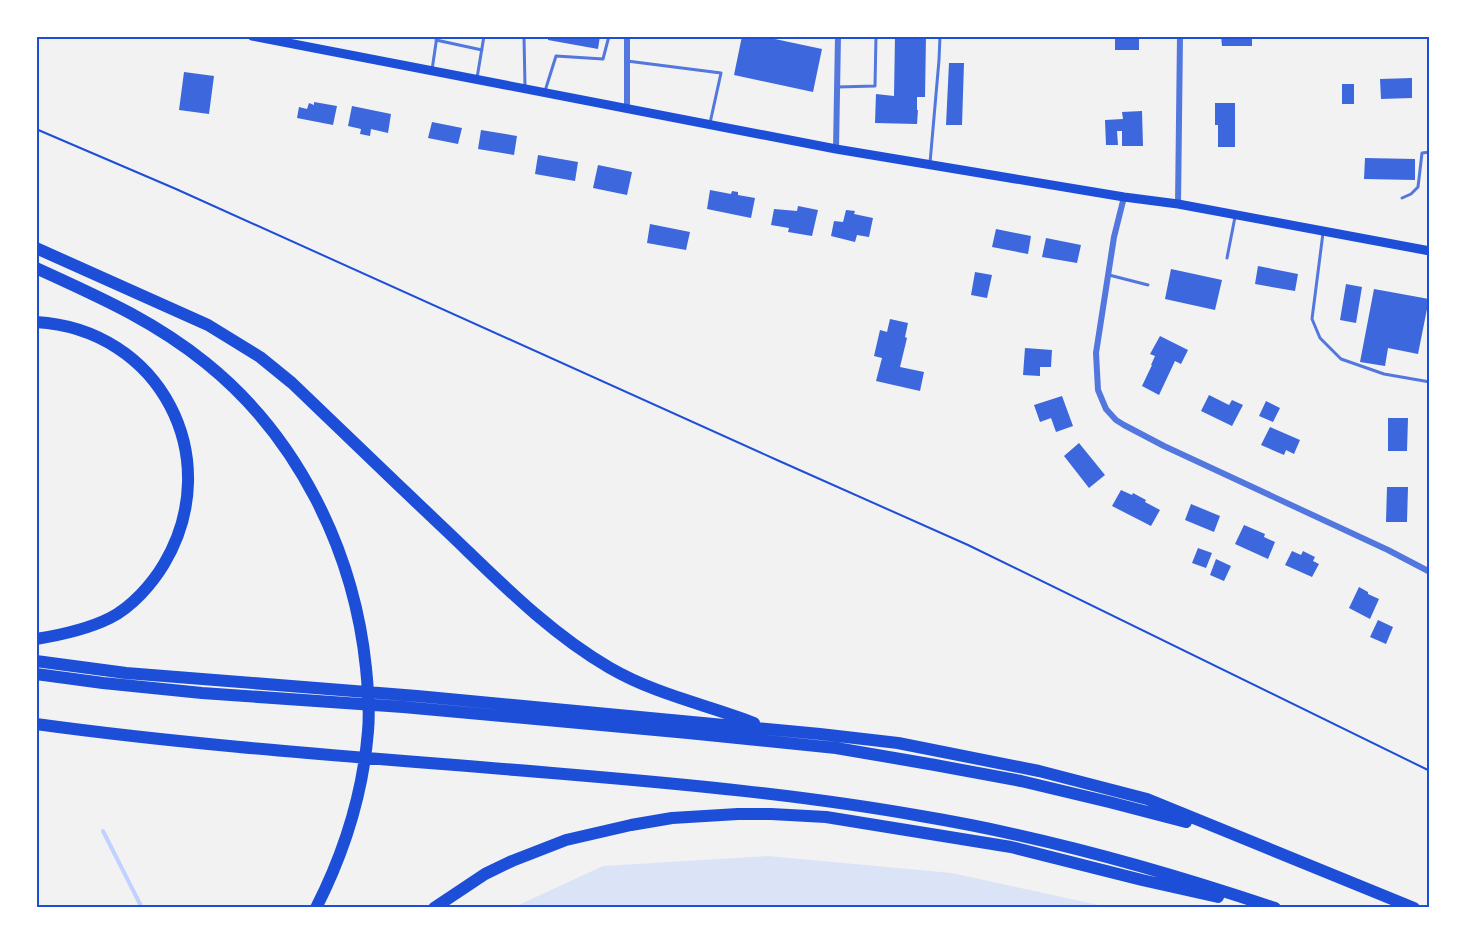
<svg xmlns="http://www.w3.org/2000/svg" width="1466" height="944" viewBox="0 0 1466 944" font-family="Barlow,sans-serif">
	<rect width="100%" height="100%" fill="#f2f2f2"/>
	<path fill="#dbe4f7" d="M768,856L952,873L1112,908H512L603,866Z"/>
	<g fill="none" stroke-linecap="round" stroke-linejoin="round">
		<path stroke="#bfd3fe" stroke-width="4" d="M103,831L142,908"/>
	</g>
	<path fill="#3d67dc" d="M548,36H600L598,49L548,40Z
		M742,36H761L822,49L813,92L734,75Z
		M895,36H926L925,97H917V110H918L917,124L875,123L876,94L894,96Z
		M1115,36H1139V50H1115Z
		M1221,36H1252V46H1222Z
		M949,63H964L962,125H946Z
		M184,72L214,76L209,114L179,110Z
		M1412,78V98L1381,99L1380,79Z
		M1342,84H1354V104H1342Z
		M314,102L337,106L333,125L297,118L299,107L307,109L309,103L314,105Z
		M1215,103H1235V147H1218V125H1215Z
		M352,106L391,114L388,133L371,129L370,136L360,134L361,129L348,126Z
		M1142,111L1143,146H1122V131H1117L1118,145H1106L1105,120L1123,119L1122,112Z
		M432,122L462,128L458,144L428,138Z
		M481,130L517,136L514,155L478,149Z
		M538,155L578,162L575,181L535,174Z
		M1365,158L1415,159V180L1364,179Z
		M598,165L632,172L627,195L593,188Z
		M710,190L731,194L732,191L738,192V195L755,198L751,218L707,209Z
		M798,206L818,210L812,236L788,232L789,228L771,225L774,209L797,211Z
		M846,210L855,211L854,214L873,218L869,237L857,235L855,242L831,236L834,221L843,222Z
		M650,224L690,232L686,250L647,243Z
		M996,229L1031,236L1028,254L992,247Z
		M1046,238L1081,245L1077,263L1042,257Z
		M1258,266L1298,274L1295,291L1255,284Z
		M1171,269L1222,280L1215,310L1165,299Z
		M975,272L992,275L987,298L971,295Z
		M1346,284L1362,287L1356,323L1340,320Z
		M1374,289L1429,299L1418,354L1388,348L1385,366L1360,362Z
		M890,319L908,323L905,337L907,338L900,367L924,372L920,391L876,381L882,358L874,356L880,330L887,332Z
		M1160,336L1188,350L1181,364L1175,361L1159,395L1142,386L1152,365H1151L1155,356L1150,354Z
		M1025,348L1052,350L1051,367H1040V376L1023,375Z
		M1209,395L1229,405L1232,400L1243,405L1232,426L1201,411Z
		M1062,396L1073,426L1056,432L1051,418L1040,422L1034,405Z
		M1266,401L1280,408L1273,422L1259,416Z
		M1388,418H1408L1407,451H1388Z
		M1270,427L1300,440L1294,454L1286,450L1284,455L1261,445Z
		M1079,443L1105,475L1089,488L1064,456Z
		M1387,487H1408L1407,522H1386Z
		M1121,490L1132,495L1133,493L1146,500L1145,502L1160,510L1151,526L1112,506Z
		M1191,504L1220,516L1214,532L1185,520Z
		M1244,525L1265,534L1264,537L1275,542L1268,559L1235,544Z
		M1198,548L1212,553L1206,568L1192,563Z
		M1292,551L1301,555L1303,551L1315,557L1313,561L1319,564L1312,577L1285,565Z
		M1216,559L1231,566L1224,581L1210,575Z
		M1359,587L1368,592V594L1379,599L1370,619L1349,608Z
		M1378,620L1393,627L1386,644L1370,637Z"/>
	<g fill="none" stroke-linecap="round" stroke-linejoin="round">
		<path stroke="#1d4ed8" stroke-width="2" d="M36,129L176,189L777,460L968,545L1430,771"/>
		<path stroke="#5277de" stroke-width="3" d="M524,36L525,87
			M436,40L482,50
			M627,61L721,73L710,123
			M432,70L437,36
			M477,78L484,36
			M837,87L875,86L876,36
			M545,91L556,56L603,59L609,36
			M930,163L939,60L940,36
			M1402,198L1411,194L1418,187L1422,153L1430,152
			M1323,233L1312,319L1320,338L1341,359L1384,374L1430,382
			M1227,258L1235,217
			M1109,275L1148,285"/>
		<path stroke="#5277de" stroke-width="6" d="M627,109V36
			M836,149L838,36
			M1124,197L1114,237L1096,353L1098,390L1106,409L1116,420L1124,425L1164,446L1388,550L1430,572
			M1178,204L1180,36"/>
		<path stroke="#1d4ed8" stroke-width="9" d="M252,36L836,149L1124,197L1178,204L1430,251"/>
		<path stroke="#1d4ed8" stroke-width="12" d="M36,248L208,325L260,357L292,383C346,435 399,486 453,537C502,584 551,634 610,668C657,695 705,704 754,723
			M36,268C97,296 153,320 206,363C298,437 354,551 366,668C368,688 370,710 368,731C363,793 344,853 316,908
			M36,322C160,329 227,458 164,564C152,584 132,607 110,618C88,629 61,635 36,639
			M36,661L126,673L417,696L820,734L898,743L1039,771L1147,799L1414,908
			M36,674L103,683L202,693L403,707L688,733L836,748L935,765L1021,781L1109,802L1186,822
			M36,724C211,748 388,759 564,774C683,784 803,795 921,816C1041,836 1159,869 1275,908
			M434,908L485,874L512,861L566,840L631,825L672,818L738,814H771L826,817L1011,847L1142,880L1218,897"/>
	</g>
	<rect width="1466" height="944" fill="none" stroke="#ffffff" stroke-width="75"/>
	<rect x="38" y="38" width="1390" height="868" fill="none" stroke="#1d4ed8" stroke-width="2"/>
</svg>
